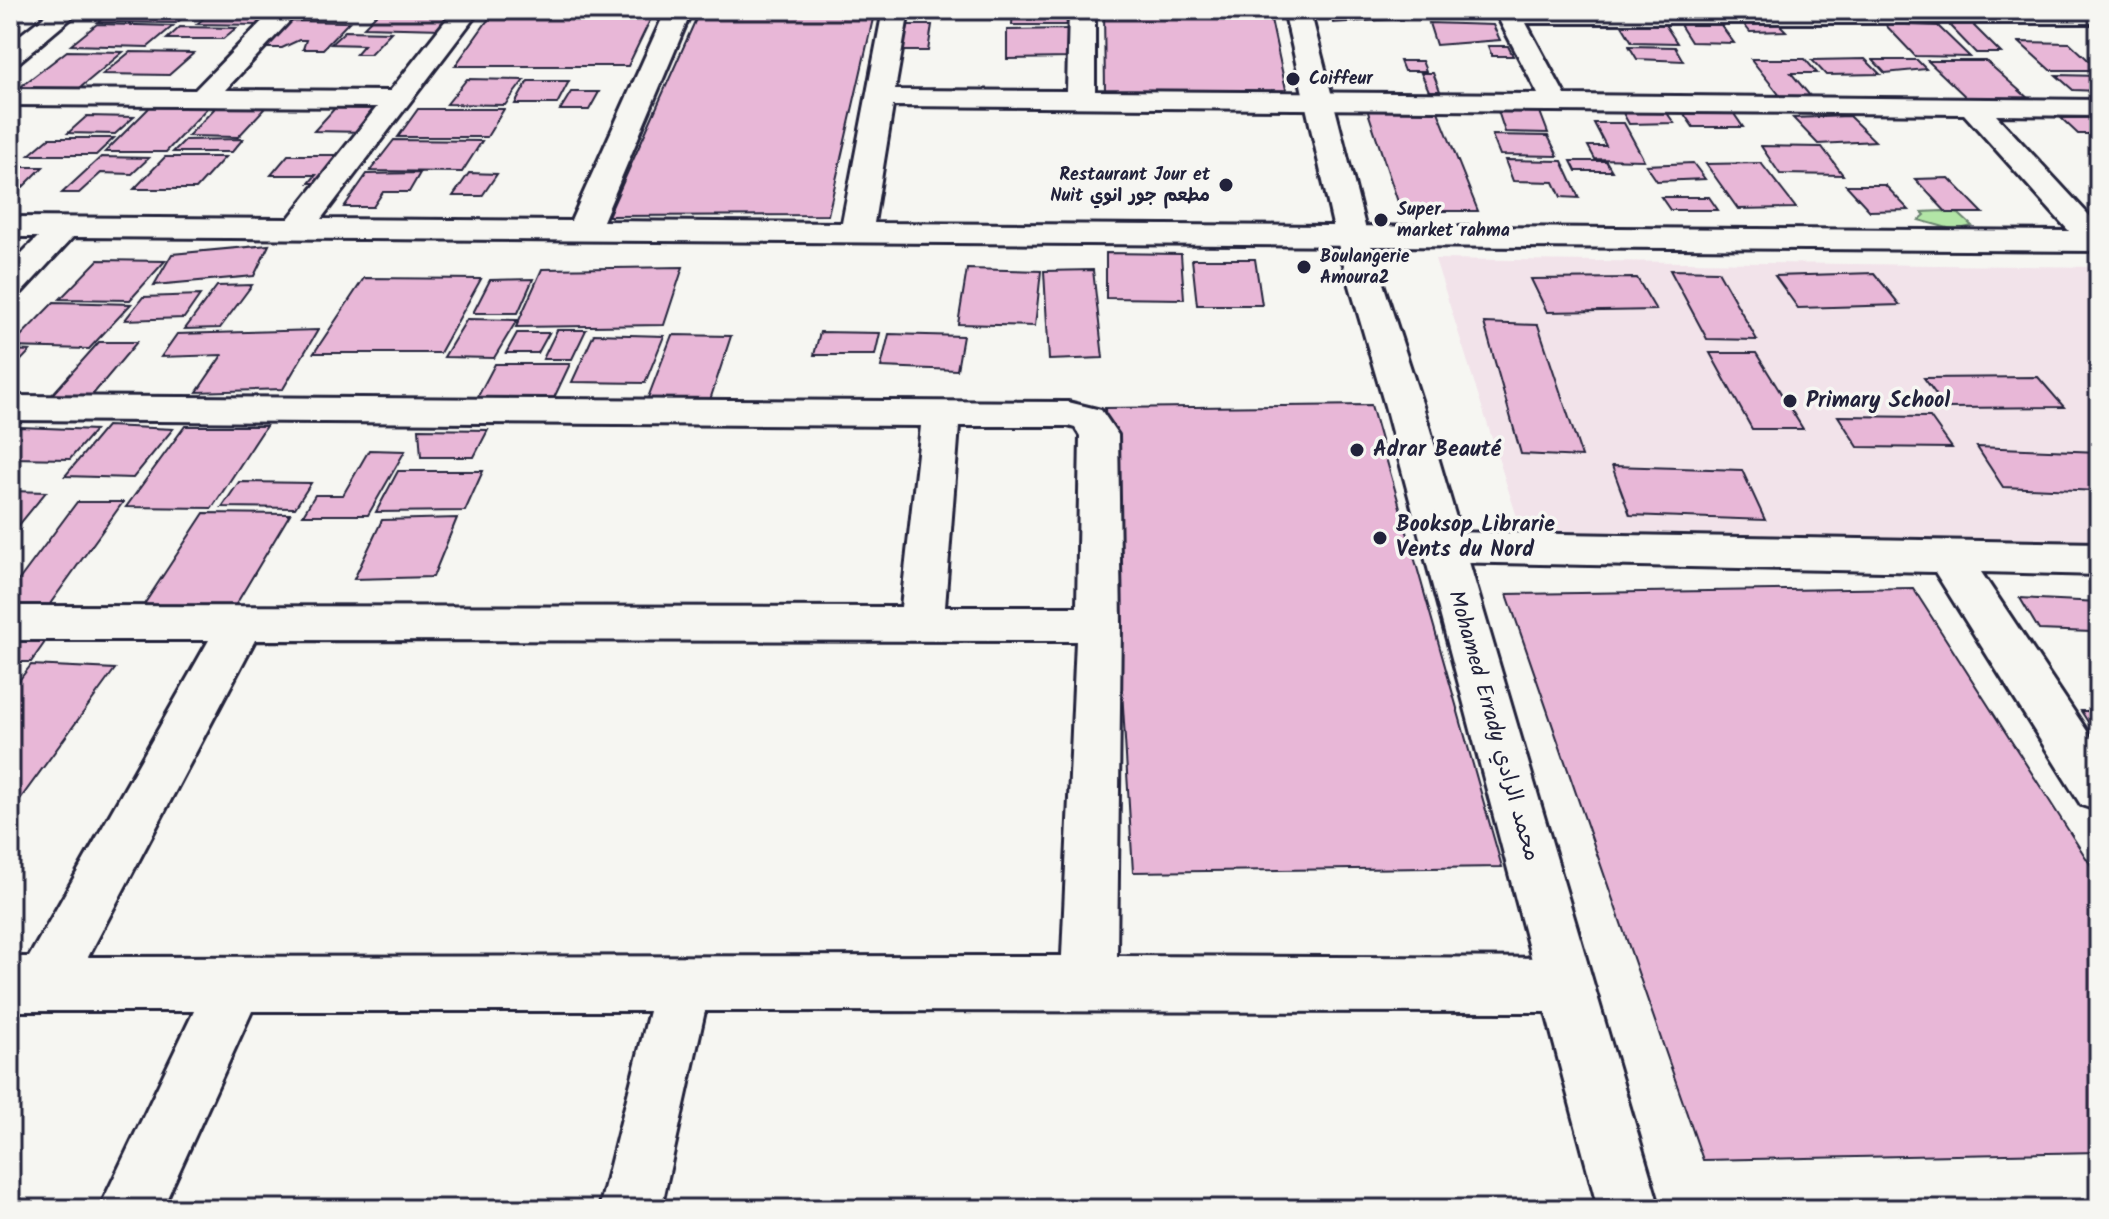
<svg xmlns="http://www.w3.org/2000/svg" width="2109" height="1219" viewBox="0 0 2109 1219" font-family="Kalam,'Playpen Sans Arabic',sans-serif">
	<rect width="100%" height="100%" fill="#f6f6f2"/>
	<filter id="ink" filterUnits="userSpaceOnUse"><feTurbulence type="fractalNoise" baseFrequency=".0125" numOctaves="2"/><feDisplacementMap in="SourceGraphic" scale="16" xChannelSelector="R" yChannelSelector="G"/><feConvolveMatrix kernelMatrix="1 2 1 2 8 2 1 2 1" color-interpolation-filters="sRGB"/></filter>
	<g filter="url(#ink)">
		<path fill="#f2e3ea" d="M1435,259L2099,267V544L1523,536Z"/>
		<path fill="#b2e5a6" stroke="#6a8470" stroke-width="2" d="M1942,211L1959,214L1972,226L1955,230L1919,220L1925,215L1922,212Z"/>
		<path fill="#e8b7d7" stroke="#22223b" stroke-width="2" d="M113,10H193L176,23L98,22Z
			M213,10H274L259,25L197,24Z
			M381,10H461L443,29L364,27Z
			M495,10H655L628,66H455Z
			M700,10H875L828,215L608,216Z
			M953,10H1006L1005,19L952,18Z
			M1013,10H1069L1071,25H1012Z
			M1104,10H1269L1287,94L1105,92Z
			M1331,10H1405L1408,18L1333,23Z
			M1424,10H1487L1489,15H1426Z
			M1879,18L1900,19L1906,25L1938,26L1970,57L1915,56Z
			M1618,19L1662,20L1677,43L1632,42Z
			M1677,20L1718,21L1734,43L1691,42Z
			M290,21L349,22L323,49H303L306,40H299L282,48H262Z
			M1742,22H1777L1786,31L1750,32Z
			M1429,23L1493,25L1500,40L1436,45Z
			M97,24L173,26L148,47L71,45Z
			M1948,24L1973,25L2001,53H1976Z
			M897,25H932L928,51H892Z
			M180,27L236,28L223,39H167Z
			M1068,29L1070,58L1007,59V30Z
			M345,31L391,32L370,54H356L364,45L331,44Z
			M2019,42L2070,43L2099,70H2050Z
			M1488,46H1508L1513,56H1492Z
			M1629,46L1675,47L1683,61L1637,59Z
			M67,51L123,52L75,92L15,91Z
			M130,52L194,53L169,75L103,74Z
			M1751,59H1805L1817,73H1791L1811,97H1781Z
			M1865,59L1880,74L1826,75L1812,60Z
			M1873,60H1917L1926,69L1885,73Z
			M1400,61H1422L1426,71H1404Z
			M1928,61H1986L2029,99H1968Z
			M1421,73H1433L1440,91H1429Z
			M2056,75L2099,76V91L2073,90Z
			M467,79L524,80L505,105L447,104Z
			M528,81H569L557,104H515Z
			M571,92H599L589,110H560Z
			M151,106H209L166,152H105Z
			M216,107L265,108L238,137L188,136Z
			M335,108H385L366,132L314,131Z
			M418,109H504L487,137H398Z
			M1367,109H1437L1478,211H1401Z
			M1498,111L1540,112L1548,133L1505,132Z
			M1682,111H1732L1743,127H1693Z
			M1623,113H1667L1674,123L1629,124Z
			M87,116L134,117L115,134L68,133Z
			M1849,116L1875,141L1818,144L1793,118Z
			M2061,118H2099V134H2078Z
			M1594,123H1624L1644,160L1595,159L1588,146H1606Z
			M1492,135L1548,136L1558,156L1500,155Z
			M49,138H114L96,155H29Z
			M243,139L232,152H173L185,140Z
			M394,140L482,141L462,172L370,171Z
			M1761,146L1822,147L1843,175L1780,174Z
			M288,155H348L327,183H309L316,175H271Z
			M101,157L149,158L132,174L101,173L79,193H62Z
			M165,157H225L196,189H134Z
			M1505,160L1562,161L1579,198L1561,197L1554,182L1513,181Z
			M1571,161H1606L1612,171H1576Z
			M1693,163L1705,179L1657,181L1646,165Z
			M1761,163L1796,208L1738,209L1706,164Z
			M10,167H43L19,191H10Z
			M420,173L409,192H383L373,207H344L367,174Z
			M469,173L497,174L482,196H453Z
			M1949,178L1983,213H1947L1915,179Z
			M1846,185H1885L1909,210L1870,211Z
			M1661,197H1709L1718,210H1670Z
			M269,245L254,276L154,285L172,254Z
			M1106,253L1181,254L1184,299L1106,298Z
			M1192,259H1255L1262,305H1197Z
			M98,260L165,261L130,300L60,299Z
			M683,267L664,325L516,327L542,269Z
			M967,269L1041,271L1035,326L958,324Z
			M1093,270L1103,358L1049,360L1044,271Z
			M1670,270L1718,271L1757,340L1707,339Z
			M1874,273L1900,305L1798,308L1775,276Z
			M364,278L481,279L440,353H314Z
			M1637,278L1656,310L1547,312L1531,279Z
			M533,279L518,313H473L490,280Z
			M252,285L220,328L185,329L217,286Z
			M200,295L184,318L125,320L143,297Z
			M54,302L131,304L89,349L10,347Z
			M467,319L517,320L494,358L444,357Z
			M1484,323L1538,325L1582,457L1521,454Z
			M318,330L283,389L197,392L222,355L161,357L177,334Z
			M557,330H586L572,359H543Z
			M820,332L880,333L875,355H814Z
			M517,333H549L538,353H506Z
			M594,334L664,336L645,383L572,382Z
			M889,334L963,336L957,370L881,367Z
			M672,335L731,336L709,403H646Z
			M99,342H137L89,399L49,398Z
			M10,350L30,351L10,372Z
			M1710,353H1756L1803,429H1752Z
			M495,364H570L553,400H476Z
			M2038,377L2064,407L1946,408L1924,378Z
			M1371,405L1502,867L1133,872L1105,408Z
			M1838,416L1930,417L1952,448L1858,447Z
			M107,426L173,429L133,478L65,476Z
			M185,426H266L212,508L126,507Z
			M20,427L95,430L70,459L10,458V438Z
			M419,429L488,430L474,457H421Z
			M1977,447L2099,452V491L2003,487Z
			M369,450L405,451L368,515H303L315,495H343Z
			M1612,466L1742,470L1765,520L1630,515Z
			M398,471H483L465,511L376,512Z
			M239,482L311,483L295,508L222,507Z
			M10,491L46,492L10,536Z
			M77,502H123L47,608H10V592Z
			M204,513L290,514L235,606H143Z
			M457,518L433,577L354,579L382,520Z
			M1913,588L2099,878V1152L1703,1160L1507,594Z
			M2020,598L2099,602V644L2092,632L2039,630Z
			M10,642H45L31,662H10Z
			M31,665L115,669L10,813V692Z
			M2081,711H2099V739Z"/>
		<g fill="none" stroke-linecap="round" stroke-linejoin="round">
			<defs>
				<path id="street" d="M52,10H81L19,62L10,64V43Z
					M273,10H300L225,90L390,91L454,10H480L321,219L571,221L666,10H692L603,221L842,223L883,10H909L895,90L1067,91L1069,10H1095V91L1538,94L1494,10H2099V23H1526L1565,95L2099,100V116L1996,115L2099,226V251L73,237L22,292L10,295V265L38,237H10V217L288,219L377,107L10,105V89L195,90ZM893,106L1964,114L2069,231L874,223Z
					M10,396L1068,402L1101,410L1118,435L1121,624L1117,956L1565,958L1585,966L1593,985L1585,1004L1565,1012L705,1011L661,1209H599L649,1011H252L162,1209H99L194,1011H10V957H29L209,640H10V606L901,607L921,426L10,420ZM959,426H1068L1075,428L1080,436L1077,607H945ZM255,640L1076,641L1062,956L88,957Z
					M1443,532L2099,543V575L1981,572L2099,749V811L2081,805L1935,572L1443,562L1428,558L1422,547L1428,536Z"/>
				<path id="secondary" d="M1284,10H1310L1367,234L1423,406L1660,1209H1598L1385,406L1335,234Z"/>
			</defs>
			<use href="#street" stroke="#22223b" stroke-width="6"/>
			<use href="#secondary" stroke="#22223b" stroke-width="6"/>
			<use href="#street" fill="#f6f6f2" fill-rule="evenodd"/>
			<use href="#secondary" fill="#f6f6f2" fill-rule="evenodd"/>
		</g>
	</g>
	<g fill="#22223b" stroke="#f6f6f2" stroke-width="3">
		<circle cx="1293" cy="79" r="8"/>
		<circle cx="1226" cy="185" r="8"/>
		<circle cx="1381" cy="220" r="8"/>
		<circle cx="1304" cy="267" r="8"/>
		<circle cx="1790" cy="401" r="8"/>
		<circle cx="1357" cy="450" r="8"/>
		<circle cx="1380" cy="538" r="8"/>
	</g>
	<g text-anchor="middle" dominant-baseline="central" stroke-width="7" stroke-linejoin="round" paint-order="stroke">
		<g font-size="18" font-weight="bold" fill="#22223b" stroke="#f6f6f2" text-anchor="start">
			<text x="1309" y="79">Coiffeur</text>
			<text x="1210" y="175" text-anchor="end">Restaurant Jour et<tspan x="1210" dy="21">Nuit مطعم جور انوي</tspan></text>
			<text x="1397" y="210">Super<tspan x="1397" dy="21">market rahma</tspan></text>
			<text x="1320" y="257">Boulangerie<tspan x="1320" dy="21">Amoura2</tspan></text>
		</g>
		<g font-size="22" font-weight="bold" fill="#22223b" stroke="#f6f6f2" text-anchor="start">
			<text x="1806" y="401">Primary School</text>
			<text x="1373" y="450">Adrar Beauté</text>
			<text x="1396" y="525">Booksop Librarie<tspan x="1396" dy="25">Vents du Nord</tspan></text>
		</g>
		<g font-size="22" fill="#22223b" stroke="#f6f6f2">
			<text transform="translate(1493 726) rotate(74)">Mohamed Errady محمد الرادي</text>
		</g>
	</g>
	<rect width="2109" height="1219" fill="none" stroke="#f6f6f2" stroke-width="40"/>
	<rect x="20" y="20" width="2069" height="1179" fill="none" stroke="#22223b" stroke-width="3" filter="url(#ink)"/>
</svg>
